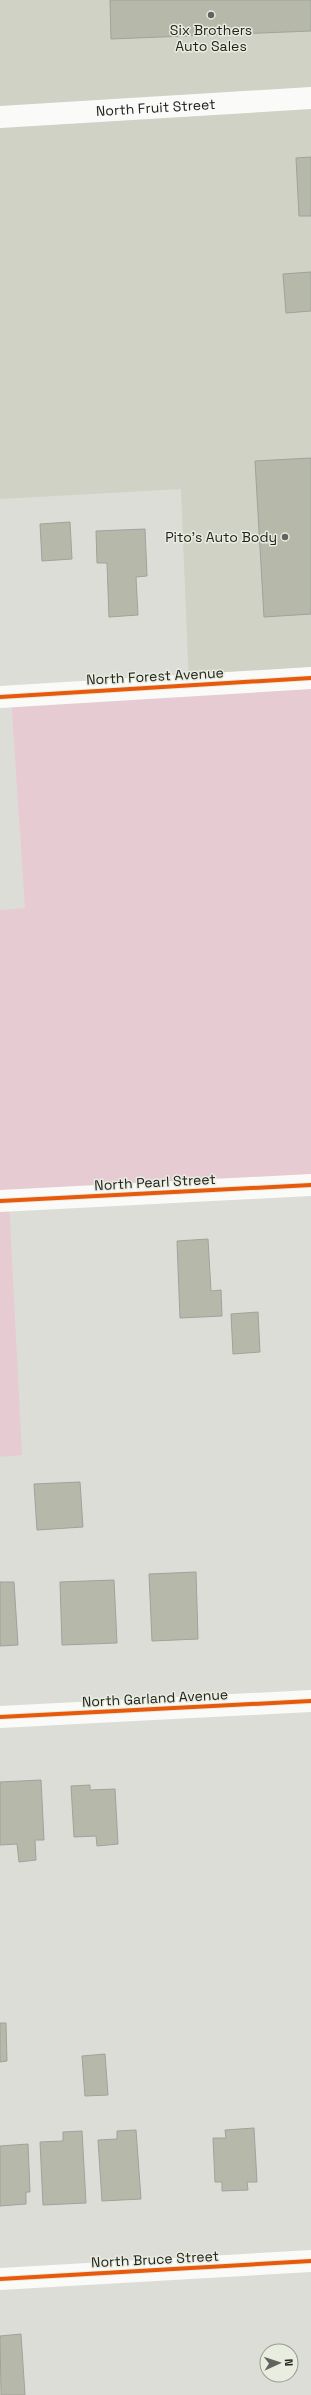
<svg xmlns="http://www.w3.org/2000/svg" width="311" height="2395" viewBox="0 0 311 2395" font-family="'Space Grotesk',sans-serif">
	<rect width="100%" height="100%" fill="#dbddd6"/>
	<path fill="#cfd2c4" d="M0,0H311V678L189,685L181,489L0,499Z"/>
	<path fill="#e7cbd3" d="M311,678V1185L9,1201L22,1455L0,1457V910L25,908L11,696Z"/>
	<path fill="#b6b9aa" stroke="#a0a29c" d="M110,0H311V31L111,39Z
		M311,157V216H299L296,158Z
		M311,272V311L286,313L283,274Z
		M311,458V614L264,617L255,461Z
		M70,522L72,559L42,561L40,524Z
		M145,529L147,576L136,577L138,615L109,617L107,563H97L96,531Z
		M208,1239L211,1291L221,1290L222,1316L180,1318L177,1241Z
		M258,1312L260,1352L233,1354L231,1314Z
		M80,1482L83,1527L37,1530L34,1484Z
		M196,1572L198,1639L152,1641L149,1574Z
		M114,1580L117,1643L62,1645L60,1582Z
		M0,1582H14L18,1645L0,1646Z
		M41,1780L44,1840H35L36,1860L19,1862L17,1844L0,1845V1782Z
		M90,1785V1790L115,1789L118,1844L97,1846L96,1836L74,1837L71,1786Z
		M0,2023H6L7,2061L0,2062Z
		M105,2054L108,2095L85,2096L82,2056Z
		M254,2128L257,2182H247L248,2190L222,2191V2182H215L213,2138H226L225,2130Z
		M136,2130L141,2199L102,2201L98,2140L117,2139V2131Z
		M82,2131L86,2203L43,2205L40,2142L63,2141V2132Z
		M28,2144L30,2192H26V2204L0,2206V2146Z
		M21,2334L25,2395H1L0,2336Z"/>
	<g fill="none" stroke-linecap="round" stroke-linejoin="round">
		<path stroke="#fafaf9" stroke-width="22" d="M0,697L311,678
			M0,1201L311,1185
			M0,1717L311,1701
			M0,2279L311,2261"/>
		<path stroke="#fafaf9" stroke-width="22" id="s1" d="M0,117L311,98"/>
		<defs>
			<path id="cycleway" d="M0,697L311,678
				M0,1201L311,1185
				M0,1717L311,1701
				M0,2279L311,2261"/>
		</defs>
		<use href="#cycleway" stroke="#e9ede0" stroke-width="6"/>
		<use href="#cycleway" stroke="#e8590c" stroke-width="4"/>
	</g>
	<g fill="#62635e" stroke="#e9ede0" stroke-width="1.5">
		<circle cx="211" cy="15" r="4"/>
		<circle cx="285" cy="537" r="4"/>
	</g>
	<g text-anchor="middle" dominant-baseline="central" stroke-width="3" stroke-linejoin="round" paint-order="stroke">
		<g font-size="14" fill="#21221d" stroke="#e9ede0">
			<text x="211" y="30">Six Brothers<tspan x="211" dy="16">Auto Sales</tspan></text>
			<text x="277" y="537" text-anchor="end">Pito's Auto Body</text>
		</g>
		<g font-size="14" fill="#21221d" stroke="#e9ede0">
			<text stroke="none"><textPath href="#s1" startOffset="156">North Fruit Street</textPath></text>
			<text transform="translate(155 676) rotate(-3)">North Forest Avenue</text>
			<text transform="translate(155 1182) rotate(-3)">North Pearl Street</text>
			<text transform="translate(155 1698) rotate(-3)">North Garland Avenue</text>
			<text transform="translate(155 2259) rotate(-3)">North Bruce Street</text>
		</g>
	</g>
	<g transform="translate(279 2363) rotate(87)"><circle r="19" fill="#e9ede0" stroke="#999c92"/>
	<path d="M0-3L7 15L0 10L-7 15Z" fill="#62635e"/>
	<text y="-6" font-size="11" font-weight="bold" text-anchor="middle" fill="#21221d">N</text>
	</g>
</svg>
